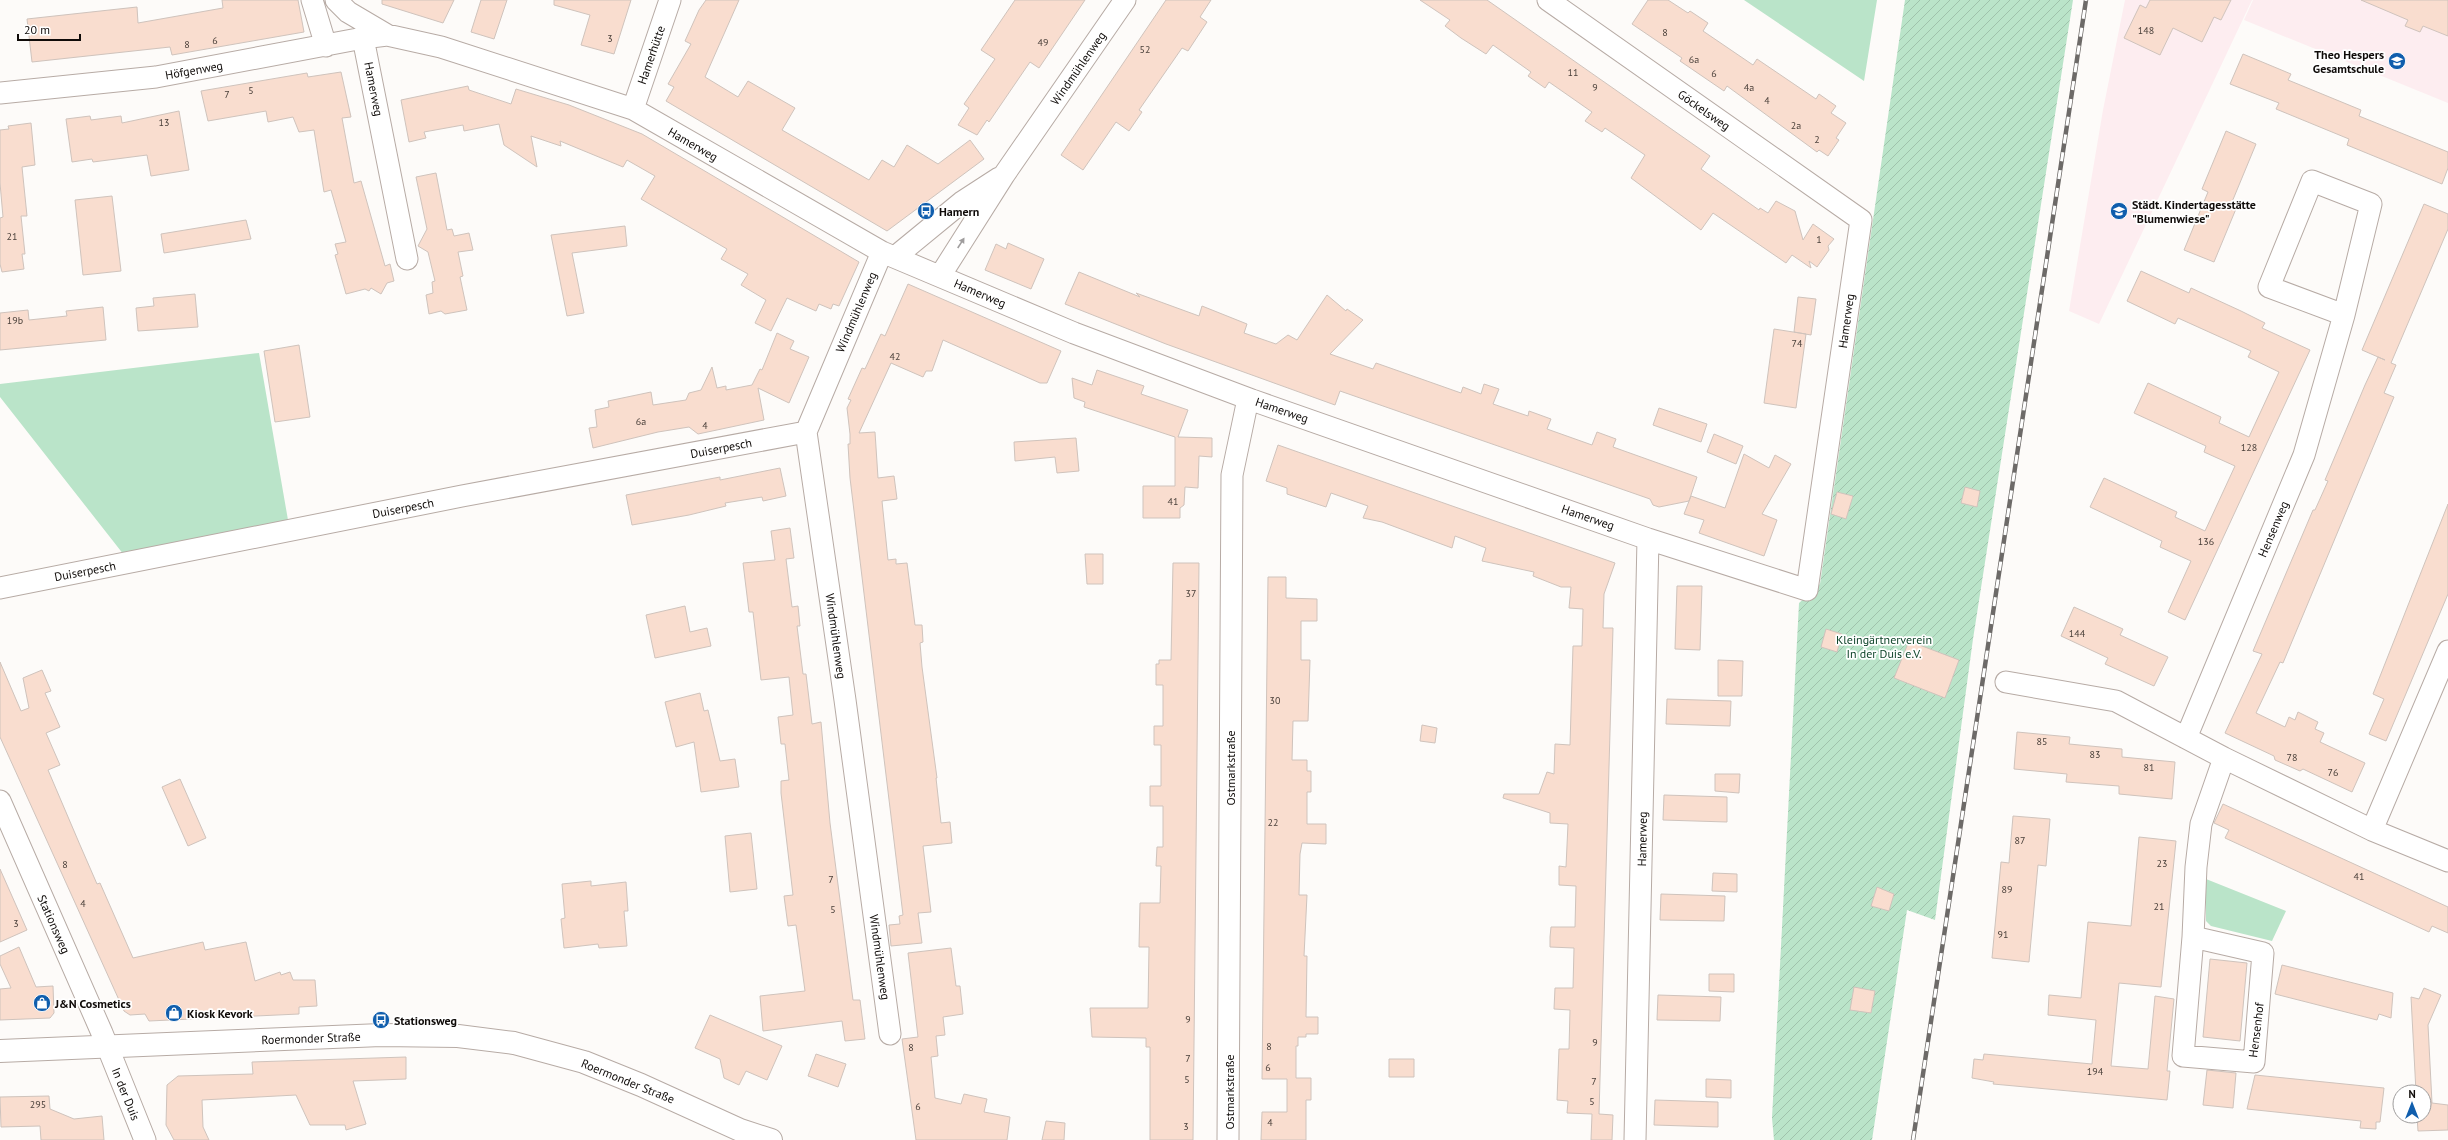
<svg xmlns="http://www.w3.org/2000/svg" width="2448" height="1140" viewBox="0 0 2448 1140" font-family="'PT Sans',sans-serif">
	<defs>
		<pattern id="garden-furrows" width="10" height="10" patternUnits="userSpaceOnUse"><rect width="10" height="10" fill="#bae4c9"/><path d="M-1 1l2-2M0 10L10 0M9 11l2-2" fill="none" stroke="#9fc2ab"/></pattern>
	</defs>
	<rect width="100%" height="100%" fill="#fdfbf9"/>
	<path fill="#fdedf0" d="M2125,0H2252L2099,324L2069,311L2103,110Z
		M2253,0H2448V103L2244,20Z"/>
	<path fill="#bae4c9" d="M1744,0H1877L1864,81Z
		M259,353L288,520L124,555L0,397V384Z
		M2206,879L2286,911L2272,941L2211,926L2206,921Z"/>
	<path fill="url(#garden-furrows)" d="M1905,0H2073L1973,639L1935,920L1907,910L1872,1140H1774L1772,1118L1799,603L1820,584Z"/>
	<path fill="#f9ddcf" stroke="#cfc3bc" d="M222,0H298L304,32L172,55L170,47L32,62L27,19L137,7L138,23L223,8Z
		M382,0H454L443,23L382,4Z
		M481,0H507L494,39L471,32Z
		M554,0H631L614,54L581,45L590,15L554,5Z
		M706,0H739L705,77L738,97L748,81L795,108L782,130L869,180L882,160L894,167L907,145L938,164L970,140L984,159L887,231L666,101L674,87L668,84L691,44L685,41L699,10Z
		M1015,0H1085L1039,68L1030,62L989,122L987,120L977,135L958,125L969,108L964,104L995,59L981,50Z
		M1166,0H1211L1200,17L1207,22L1188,51L1182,48L1139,110L1142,112L1129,131L1116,122L1083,170L1061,155Z
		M1420,0H1487L1710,156L1701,169L1759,210L1760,208L1768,213L1776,201L1795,211L1803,240L1813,224L1834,239L1828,246L1829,250L1817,267L1809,261L1811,268L1792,255L1786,263L1713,213L1701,230L1631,178L1645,155L1605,128L1602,132L1585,121L1592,112L1549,82L1545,88L1528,76L1531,72L1493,45L1486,54L1461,38L1445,26L1450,20Z
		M1648,0H1668L1688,13L1690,11L1708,23L1703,31L1753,65L1757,59L1816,99L1819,94L1836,106L1831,113L1846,123L1836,138L1839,140L1828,156L1819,150L1817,152L1727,86L1724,91L1680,61L1682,58L1632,24Z
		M2150,0H2231L2221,20L2214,17L2202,42L2173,28L2160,55L2124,38L2140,5L2146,8Z
		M2361,0H2448V36L2423,26L2420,32L2405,26L2408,20Z
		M2243,54L2291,74L2288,80L2361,110L2359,116L2448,152V168L2442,184L2347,145L2349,139L2276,109L2279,103L2230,84Z
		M341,72L351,117L342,118L354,183L361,181L385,266L390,264L394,281L387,283L381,294L371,288L369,291L365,289L346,294L335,255L338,254L335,244L346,242L331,190L324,192L314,130L299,132L293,117L268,122L266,111L208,121L201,91L307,73L308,77Z
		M468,86L469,90L511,104L516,89L569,105L642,134L859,262L839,306L833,304L831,309L819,304L816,311L787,298L771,331L755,323L766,300L741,285L748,274L721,259L727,249L641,199L655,176L627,160L623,167L560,141L561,146L531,136L537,167L504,145L499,124L464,131L463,125L424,132L426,138L409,142L401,100Z
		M179,111L189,170L151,176L147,155L93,162L92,159L72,162L66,119L90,116L91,120L121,116L122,123Z
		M31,123L35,165L22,167L27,216H21L25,254H22L24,269L2,272L0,264V218L3,217L0,183V130L9,129L8,126Z
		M2226,131L2256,144L2232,202L2238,204L2214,262L2184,250L2208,192L2202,189Z
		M436,173L447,230L452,229L454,236L469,233L473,250L458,252L463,276L460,277L467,310L445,314L441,311L429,314L426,295L433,293L432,282L435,281L428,252L418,246L427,229L416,177Z
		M112,196L121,271L83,275L75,200Z
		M2424,204L2448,214V229L2391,363L2396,365L2384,393L2394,397L2283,663L2280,662L2256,713L2285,727L2289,717L2295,720L2298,712L2318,722L2315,729L2324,733L2320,742L2365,763L2352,792L2303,769L2300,771L2275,760L2274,756L2225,733L2262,654L2253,651L2313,510H2315L2328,481L2325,480L2365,385L2378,357L2385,360L2362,350Z
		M246,220L251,239L164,253L161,234Z
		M625,226L627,246L572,253L584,313L567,316L551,235Z
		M1008,243L1044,259L1031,289L985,270L996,244L1006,249Z
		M2141,271L2189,293L2191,288L2241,311L2265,323L2262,328L2310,350L2185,620L2168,612L2191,561L2160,547L2162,541L2090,507L2104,478L2177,512L2175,517L2205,531L2235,466L2204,452L2206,446L2134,413L2148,383L2221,417L2219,423L2249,437L2279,372L2248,357L2251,351L2178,318L2175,324L2127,301Z
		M1079,272L1140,297L1136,293L1199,316L1202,306L1247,324L1244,333L1276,344L1288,335L1297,340L1327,295L1346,311L1347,309L1363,320L1330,354L1373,369L1376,363L1461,393L1463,387L1481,394L1484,384L1499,389L1493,404L1528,416L1529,411L1551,419L1547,429L1592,445L1597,432L1616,439L1613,447L1697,477L1689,501L1659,507L1653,505L1650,499L1340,391L1335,405L1166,344L1065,304Z
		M908,284L1061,351L1047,383H1040L943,340L932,371H926L923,377L891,363L859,433L875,432L878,478L894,476L897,499L882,501L888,560L896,559V564L907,563L915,625H922L923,642L920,643L922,667L937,778H936L941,823L950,822L952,843L923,846L931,912L918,913L922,943L891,946L889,925L900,924L899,916L903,915L850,478L848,444H850V434L847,408L851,400L848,399L862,368L865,369L881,334L885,336Z
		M195,294L198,327L138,331L136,308L154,306L153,298Z
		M1798,297L1816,299L1811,335L1794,332Z
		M103,307L106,340L0,350V313L28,310L29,320L67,316L66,311Z
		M1774,329L1806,334L1796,408L1764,403Z
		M777,333L794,341L790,349L809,357L789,403L758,388L764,420L698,434L689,427L658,432L593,448L589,428L597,427L595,410L609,407L608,401L651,392L653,405L686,400L689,393L701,390L712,367L717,388L726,386V390L752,385L760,369L762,370Z
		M299,345L310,417L275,422L264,351Z
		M1097,370L1144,386L1141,394L1188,410L1178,437L1212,438V457L1199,456L1198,488L1185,487L1184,505L1180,508V518H1143V486H1175V437L1084,407L1085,402L1074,398L1072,378L1092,385Z
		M1659,408L1707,424L1701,442L1653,425Z
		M1714,434L1743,446L1736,464L1707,452Z
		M1076,438L1079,471L1057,473L1055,457L1015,461L1014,442Z
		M1278,445L1615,563L1604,594L1603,628H1613L1599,1114L1613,1115L1612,1140H1591L1592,1114L1567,1113L1568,1101L1557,1100L1559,1049H1569L1570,1010L1554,1009L1555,988H1573L1574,948L1550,947V937L1551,927H1575L1576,886L1559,885V866L1566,867L1568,824L1550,823V813L1503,798L1504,794H1539L1547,772L1554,774L1555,744L1570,745L1573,646H1582L1583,609L1569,608L1571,587H1561L1533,576L1534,572L1482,561L1486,548L1455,536L1452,548L1382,522L1363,518L1368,506L1331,493L1326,507L1287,494V488L1266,481Z
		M1744,454L1769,468L1775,455L1791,464L1762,514L1777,520L1764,556L1699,533L1704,520L1684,514L1691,496L1725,508Z
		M780,468L786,496L763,501L762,497L725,503L726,506L689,515L632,525L626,495L720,477V480Z
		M1965,487L1980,491L1977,507L1961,503Z
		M1837,492L1853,496L1846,519L1831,514Z
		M2448,504V594L2386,741L2369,734L2384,699L2373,694Z
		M790,528L794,558L786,559L792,607L798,606L800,626H797L803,674H806L812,724L821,722L830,823L853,1000H860L865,1039L845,1041L842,1021L763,1031L760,996L805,991L796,925L788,926L784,896L793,895L781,793V781L789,780L785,744H781L778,717L793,715L789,677L761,680L753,612H749L743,563L775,560L771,531Z
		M1085,554H1103V584H1087Z
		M1173,563H1199L1193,1140H1150V1047H1146V1038L1092,1037L1090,1008H1148L1149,947H1139L1140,903H1160L1161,866H1156L1157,847H1163V806H1150V786H1161V745H1154V726H1163V685H1156V664H1159V660H1171Z
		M1268,577H1286V598L1317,599V621H1301V660H1310L1308,721H1293L1292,760H1307V771H1311V792H1307V824H1326V844L1302,843L1300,854L1299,895H1307L1304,956H1307L1306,1017H1318V1034H1306V1037H1298V1046H1296V1078H1311V1100H1306V1140H1261L1262,1112H1287V1079H1262Z
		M1677,586H1702L1700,650L1675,649Z
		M685,606L690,632L707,628L711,646L655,658L646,615Z
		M2074,607L2123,629L2120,635L2168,657L2154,686L2105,664L2108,658L2061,636Z
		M1826,629L1842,634L1837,652L1821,647Z
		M1909,641L1959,660L1945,698L1894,678Z
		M1718,660L1743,661L1742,696H1718Z
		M0,662L21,711L29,708L23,678L42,670L51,691L45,693L60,727L46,733L60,765L48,770L80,845L97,884L100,883L133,958L203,942L205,950L246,942L255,981L280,972L281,975L290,972L293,980H315L317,1006L299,1007V1014L149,1021L145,1014L130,1015L124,1011L0,737Z
		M700,693L704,711L708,710L720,761L735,759L739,787L701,792L694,742L676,747L665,702Z
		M1667,699L1731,701L1730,726L1666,724Z
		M1422,725L1437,728L1435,743L1420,741Z
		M2017,732L2070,737L2069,744L2122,749V757L2175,762L2172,799L2119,794V786L2066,782L2067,774L2014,769Z
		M1715,774H1740L1739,793L1715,791Z
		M180,779L206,838L188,846L162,787Z
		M1664,795L1727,797V822L1663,820Z
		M2223,804L2448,907V933L2432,926L2429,932L2225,838L2229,830L2214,823Z
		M2013,816L2050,819L2046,866L2038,865L2029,962L1992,958L2001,862L2009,863Z
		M751,833L757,889L730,892L725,836Z
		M2139,837L2176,841L2161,987L2119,983L2111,1066L2148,1069L2155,996L2174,999L2167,1071H2170L2167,1100L1993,1084L1994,1082L1972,1078L1974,1059L1983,1060L1984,1054L2092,1064L2096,1020L2048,1015L2049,995L2081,998L2088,922L2131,926Z
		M0,869L27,930L0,942Z
		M1713,873L1737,874V892L1712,891Z
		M591,881V886L626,882L628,911H624L627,946L599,948L598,944L564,948L561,919L565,918L562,884Z
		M1877,887L1894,894L1889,911L1871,906Z
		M1661,894L1725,896L1724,921L1660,920Z
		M19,947L36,987L53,986L54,1013L50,1018L0,1020V989L11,988L0,964V956Z
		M951,948L956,986H960L963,1014L943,1017L945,1035L936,1036L938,1056L931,1057L935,1098L961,1104L964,1094L987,1099L984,1112L1010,1117L1007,1140H916L902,1039L918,1037L908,953Z
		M2210,959L2247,963L2240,1041L2203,1037Z
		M2282,965L2393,993L2391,1018L2379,1014L2377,1020L2275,994Z
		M1709,974H1734V992L1709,991Z
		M1854,987L1875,991L1871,1013L1850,1010Z
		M2424,988L2441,995L2428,1025L2432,1103L2448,1105V1130L2418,1131L2417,1116H2424V1092H2416L2411,997L2419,999Z
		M1658,995L1721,997L1720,1021L1657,1020Z
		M710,1015L782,1046L767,1080L746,1071L739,1085L724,1078L720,1059L695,1048Z
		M816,1054L846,1064L838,1087L808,1076Z
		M406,1057V1079L353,1081L366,1124L346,1130L345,1125H310L296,1095L202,1100L203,1127L209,1140H174L166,1125L167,1085L178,1076L253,1074L252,1062Z
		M1389,1059H1414V1077H1389Z
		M2207,1070L2236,1073L2233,1108L2203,1105Z
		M2255,1075L2384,1088L2380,1122H2376V1129L2360,1128L2361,1121L2247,1109Z
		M1706,1079L1731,1080V1098L1706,1097Z
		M49,1096L50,1109L74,1119L102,1116L104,1140H41L40,1126L1,1127L0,1097Z
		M1655,1100L1718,1102V1127L1654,1125Z
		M1046,1121L1065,1123L1064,1140H1042Z"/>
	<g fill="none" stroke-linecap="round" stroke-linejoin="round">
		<defs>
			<path id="minor" d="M312,0L326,46
				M336,0L348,12L387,35L441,47L633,109L882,252L1074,333L1252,400L1648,539L1807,590L1861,220L1548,0
				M363,38L407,259
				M0,93L156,77L363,38L387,35
				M633,109L670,0
				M882,252L806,432L845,700L890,1034
				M895,257L962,202L999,178
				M940,276L1004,175L1125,0
				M0,588L462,496L806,432
				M2006,682L2116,701L2224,758L2372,830L2448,861
				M2186,738L2304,455L2344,315L2371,204L2312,181L2269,287L2344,315
				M0,801L102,1033L145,1140
				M2372,830L2448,651
				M2193,937L2263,953L2254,1062L2183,1056L2193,937L2196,867L2201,824L2224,758
				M1228,1140L1232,475L1248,399
				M1635,1140L1648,539"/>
			<path id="major" d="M0,1051L381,1035L458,1036L514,1043L584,1062L641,1085L740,1130L771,1140"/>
		</defs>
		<use href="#minor" stroke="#b7aba5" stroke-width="23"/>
		<use href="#major" stroke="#b7aba5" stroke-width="24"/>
		<use href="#minor" stroke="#fff" stroke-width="21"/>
		<use href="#major" stroke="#fff" stroke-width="22"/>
		<defs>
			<path id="rail" d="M1913,1140L2086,0"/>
		</defs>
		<use href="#rail" stroke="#6d6a68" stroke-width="4.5"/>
		<use href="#rail" stroke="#fff" stroke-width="3" stroke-dasharray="9" stroke-linecap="butt"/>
	</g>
	<defs><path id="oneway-solid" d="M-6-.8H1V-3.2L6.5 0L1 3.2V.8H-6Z"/></defs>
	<use fill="#9f9d9d" href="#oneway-solid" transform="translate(961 243) rotate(-57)"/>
	<defs>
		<symbol id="school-disc" viewBox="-11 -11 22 22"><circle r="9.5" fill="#105ead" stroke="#fff"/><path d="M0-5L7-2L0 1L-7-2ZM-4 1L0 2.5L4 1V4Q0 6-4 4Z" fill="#fff"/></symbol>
		<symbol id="bus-disc" viewBox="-11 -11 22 22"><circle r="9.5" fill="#105ead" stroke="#fff"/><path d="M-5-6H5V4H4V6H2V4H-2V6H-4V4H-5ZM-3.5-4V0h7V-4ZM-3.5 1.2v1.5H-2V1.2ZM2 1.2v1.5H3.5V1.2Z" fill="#fff"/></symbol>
		<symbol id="shop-disc" viewBox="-11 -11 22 22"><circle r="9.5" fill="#105ead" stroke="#fff"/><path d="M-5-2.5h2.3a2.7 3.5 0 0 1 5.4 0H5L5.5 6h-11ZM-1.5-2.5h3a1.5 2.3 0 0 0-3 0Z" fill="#fff"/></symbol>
	</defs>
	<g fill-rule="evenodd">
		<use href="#school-disc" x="2387" y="51" width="20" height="20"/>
		<use href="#bus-disc" x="916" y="201" width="20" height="20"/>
		<use href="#school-disc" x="2109" y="201" width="20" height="20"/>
		<use href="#shop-disc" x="32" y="993" width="20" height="20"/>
		<use href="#shop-disc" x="164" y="1003" width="20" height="20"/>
		<use href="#bus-disc" x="371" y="1010" width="20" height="20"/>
	</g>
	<g text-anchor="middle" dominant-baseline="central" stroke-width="3.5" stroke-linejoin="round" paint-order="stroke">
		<g font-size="10" fill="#4a403a">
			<text x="2146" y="30">148</text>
			<text x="1665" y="32">8</text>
			<text x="610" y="38">3</text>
			<text x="215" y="40">6</text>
			<text x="1043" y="42">49</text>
			<text x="187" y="44">8</text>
			<text x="1145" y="49">52</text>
			<text x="1694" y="59">6a</text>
			<text x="1573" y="72">11</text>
			<text x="1714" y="73">6</text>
			<text x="1595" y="87">9</text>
			<text x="1749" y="87">4a</text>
			<text x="251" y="90">5</text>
			<text x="227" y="94">7</text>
			<text x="1767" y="100">4</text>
			<text x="164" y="122">13</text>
			<text x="1796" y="125">2a</text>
			<text x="1817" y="139">2</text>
			<text x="12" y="236">21</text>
			<text x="1819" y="239">1</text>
			<text x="15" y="320">19b</text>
			<text x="1797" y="343">74</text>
			<text x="895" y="356">42</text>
			<text x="641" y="421">6a</text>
			<text x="705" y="425">4</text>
			<text x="2249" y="447">128</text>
			<text x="1173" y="501">41</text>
			<text x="2206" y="541">136</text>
			<text x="1191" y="593">37</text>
			<text x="2077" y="633">144</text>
			<text x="1275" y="700">30</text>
			<text x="2042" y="741">85</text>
			<text x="2095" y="754">83</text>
			<text x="2292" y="757">78</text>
			<text x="2149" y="767">81</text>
			<text x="2333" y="772">76</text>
			<text x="1273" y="822">22</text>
			<text x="2020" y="840">87</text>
			<text x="2162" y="863">23</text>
			<text x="65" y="864">8</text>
			<text x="2359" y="876">41</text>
			<text x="831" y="879">7</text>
			<text x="2007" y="889">89</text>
			<text x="83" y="903">4</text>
			<text x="2159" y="906">21</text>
			<text x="833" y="909">5</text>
			<text x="16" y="923">3</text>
			<text x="2003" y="934">91</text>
			<text x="1188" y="1019">9</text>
			<text x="1595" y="1042">9</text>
			<text x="1269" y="1046">8</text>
			<text x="911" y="1047">8</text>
			<text x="1188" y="1058">7</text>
			<text x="1268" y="1067">6</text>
			<text x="2095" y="1071">194</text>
			<text x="1187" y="1079">5</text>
			<text x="1594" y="1081">7</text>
			<text x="1592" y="1101">5</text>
			<text x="38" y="1104">295</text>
			<text x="918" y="1106">6</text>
			<text x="1270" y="1122">4</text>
			<text x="1186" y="1126">3</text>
		</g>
		<g font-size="12" font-weight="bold" fill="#0f0b09" stroke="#fff" text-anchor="start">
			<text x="2384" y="54" text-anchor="end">Theo Hespers<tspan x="2384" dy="14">Gesamtschule</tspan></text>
			<text x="2132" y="204">Städt. Kindertagesstätte<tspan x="2132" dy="14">"Blumenwiese"</tspan></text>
			<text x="939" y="211">Hamern</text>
			<text x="55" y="1003">J&amp;N Cosmetics</text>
			<text x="187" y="1013">Kiosk Kevork</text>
			<text x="394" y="1020">Stationsweg</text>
		</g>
		<g font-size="12" fill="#0f0b09" stroke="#fff">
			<text transform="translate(651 55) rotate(-71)">Hamerhütte</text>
			<text transform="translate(1078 68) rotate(-55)">Windmühlenweg</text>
			<text transform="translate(194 70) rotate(-10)">Höfgenweg</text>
			<text transform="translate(374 89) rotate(79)">Hamerweg</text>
			<text transform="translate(1704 110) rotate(35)">Göckelsweg</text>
			<text transform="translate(693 144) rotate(30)">Hamerweg</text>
			<text transform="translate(980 293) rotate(23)">Hamerweg</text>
			<text transform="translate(856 312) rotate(-67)">Windmühlenweg</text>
			<text transform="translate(1846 321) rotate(-82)">Hamerweg</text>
			<text transform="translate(1282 410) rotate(19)">Hamerweg</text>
			<text transform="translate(721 448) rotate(-11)">Duiserpesch</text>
			<text transform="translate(403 508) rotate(-11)">Duiserpesch</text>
			<text transform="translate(1588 517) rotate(19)">Hamerweg</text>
			<text transform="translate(2273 529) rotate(-67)">Hensenweg</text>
			<text transform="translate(85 571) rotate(-11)">Duiserpesch</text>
			<text transform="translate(836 636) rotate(82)">Windmühlenweg</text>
			<text transform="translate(1230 768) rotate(-90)">Ostmarkstraße</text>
			<text transform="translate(1642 839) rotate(-89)">Hamerweg</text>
			<text transform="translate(54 924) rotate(66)">Stationsweg</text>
			<text transform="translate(880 957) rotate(82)">Windmühlenweg</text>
			<text transform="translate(2256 1030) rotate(-83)">Hensenhof</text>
			<text transform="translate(311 1038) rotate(-2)">Roermonder Straße</text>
			<text transform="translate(628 1081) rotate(22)">Roermonder Straße</text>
			<text transform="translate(1229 1092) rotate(-90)">Ostmarkstraße</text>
			<text transform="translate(126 1094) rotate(68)">In der Duis</text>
		</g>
		<g font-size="12" fill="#0e4429" stroke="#fff">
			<text x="1884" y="639">Kleingärtnerverein<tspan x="1884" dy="14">In der Duis e.V.</tspan></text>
		</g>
	</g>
	<g transform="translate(2412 1104)"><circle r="19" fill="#ffffff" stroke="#9f9d9d"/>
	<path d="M0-3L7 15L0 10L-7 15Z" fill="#105ead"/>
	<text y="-6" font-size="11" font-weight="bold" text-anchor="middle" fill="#0f0b09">N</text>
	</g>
	<path d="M18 34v6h62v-6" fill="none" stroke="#0f0b09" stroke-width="2"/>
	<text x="24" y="34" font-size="12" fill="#0f0b09" stroke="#ffffff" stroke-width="3" paint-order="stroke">20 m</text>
</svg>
